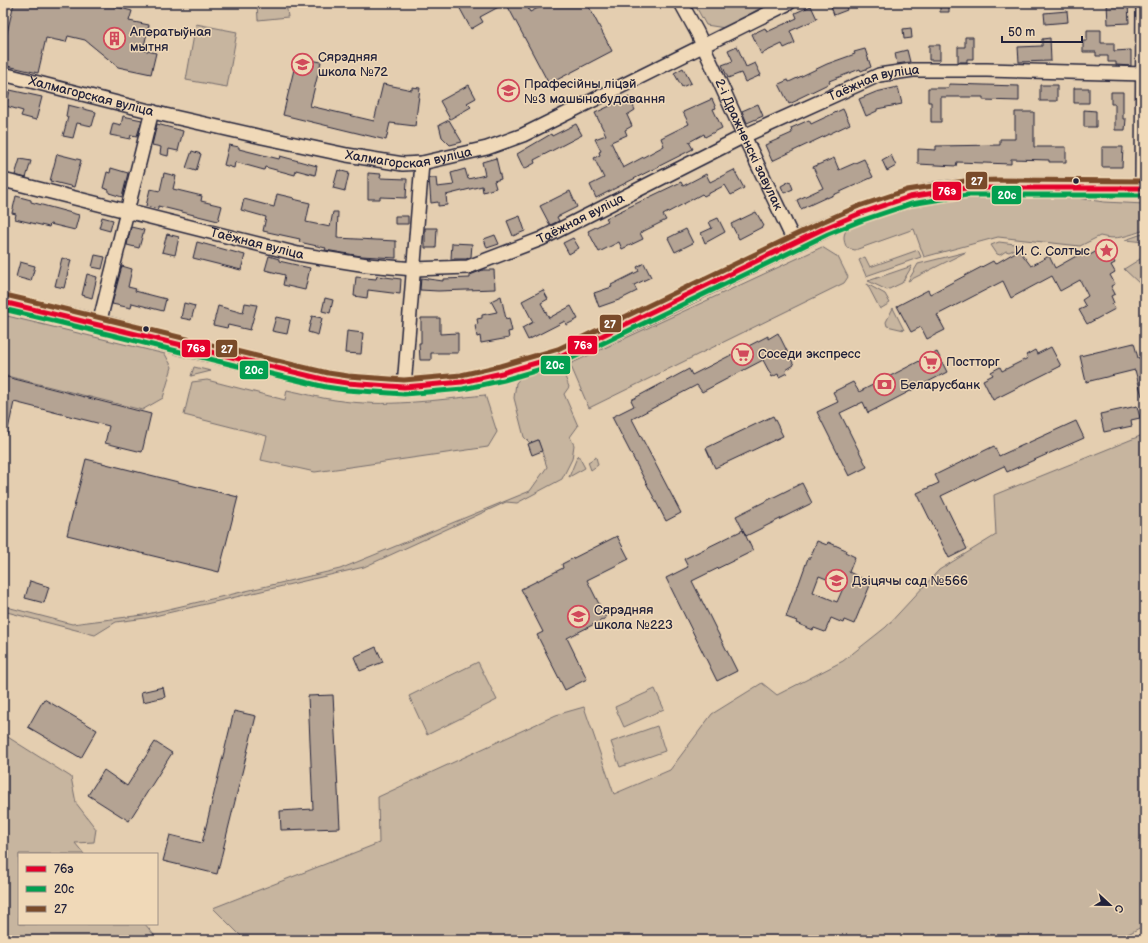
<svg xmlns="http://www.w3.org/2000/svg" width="1148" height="943" viewBox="0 0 1148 943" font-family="'Balsamiq Sans',sans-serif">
	<rect width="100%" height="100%" fill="#e4ceb0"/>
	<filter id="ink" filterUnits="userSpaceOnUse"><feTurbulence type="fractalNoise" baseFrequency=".025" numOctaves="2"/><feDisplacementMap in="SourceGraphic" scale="8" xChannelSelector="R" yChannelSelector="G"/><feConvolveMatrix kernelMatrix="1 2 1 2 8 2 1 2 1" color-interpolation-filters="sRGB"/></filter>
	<g filter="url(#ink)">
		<path fill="#c7b59f" stroke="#746c6d" d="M257,3H286L288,17L258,20Z
			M694,3L697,4L713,3H769L725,28L706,25Z
			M196,24L237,32L227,87L186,80Z
			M1056,195L1104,202L1145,204V230C1129,235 1117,241 1100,236L1080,246L998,237L924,257L914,229L855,250L847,248C843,241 842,232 850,227L890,210L912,204L965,196Z
			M1145,233V242L1125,240Z
			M999,242L1023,245L1009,252L1006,251L1000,255L997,254L991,245Z
			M822,247L838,257L848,277L844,283L589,408L570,364Z
			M918,250L921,257L866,276L859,260L865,257L870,267Z
			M966,252L908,281L918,264Z
			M1145,256V279L1140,284L1124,269Z
			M912,266L902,283L887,290L868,281Z
			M867,284L885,294L890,303L880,309Z
			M893,308L904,330L887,326L886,322Z
			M3,315L165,354L172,367L163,398L142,410L3,375Z
			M552,366C564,369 565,377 569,387L564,394L578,426L570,437L574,445L572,459L562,479L517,503L506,502L364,567L146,618L116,622L95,635L3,611V606L72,624L143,615L340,569L530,491L547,467L538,440L530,443L524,437L514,398L516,383L521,377Z
			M194,367L211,371L191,376Z
			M207,380L285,400L287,390C303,393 319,398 335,400C384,408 435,400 485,395L497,432L488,447L315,472L261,460L267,436L184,415L192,382Z
			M1145,434V925L1117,940H245L213,908L379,843L378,797L556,715L584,707L614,794L670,770L712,714L762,683L777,695L843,661L886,627L939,570L996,535L994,495Z
			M578,455L585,468L569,477Z
			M596,457L598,465L591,470L588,462Z
			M478,662L497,700L427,735L409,696Z
			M655,689L664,709L624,727L615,707Z
			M657,726L665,751L620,767L611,742Z
			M3,734L71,777L76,803L96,829L94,842L75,843L84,854H19V924H145L158,940H3Z"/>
		<path fill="#b4a393" stroke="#22223b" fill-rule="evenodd" d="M14,3H114L113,6L132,11L129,21L149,25L143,50L156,53L151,74L118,67L85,40L68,36L66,42L46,38L38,73L3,65V36L6,37Z
			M457,3H525L530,12L548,3H587L612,51L549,84L506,3L480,17L483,22L471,29Z
			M830,3H845L847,10L834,15Z
			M940,3H949V12H940Z
			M1107,3H1128L1129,23L1108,24Z
			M811,6L817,19L790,31L795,43L784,48L782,44L761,54L752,34L765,28L767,32L797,18L795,13Z
			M1067,11L1068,22L1045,24L1044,13Z
			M911,28L912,38L904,39L903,29Z
			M1087,30H1101V43H1114V51L1131,50V66L1116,65V62H1108V56H1096V52H1083V41H1087Z
			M965,37H973V59H967V62H958V47H965Z
			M1050,38L1051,61L1019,62L1018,47L1042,46V39Z
			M929,45H940V60H929Z
			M737,46L746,67L755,63L761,75L745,82L741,73L728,78L722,65L733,61L728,50Z
			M865,49L871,67L861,71L860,69L829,81L830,83L797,99L798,100L789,104L779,84L788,80L789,82L827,64L855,54L854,52Z
			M907,50L910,62L897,64L895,53Z
			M297,57L321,62L310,106L374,121L383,84L412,90V87L420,88L415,126L390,123L386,140L283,115Z
			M683,68L691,83L682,87L674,73Z
			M949,84L1019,86V101L983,100V97H941V122H931V102H928V88H949Z
			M469,85L476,98L467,103L471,107L450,119L440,101Z
			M1040,85H1057V101H1040Z
			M898,87L902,104L877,109V111L866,116L859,99L876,92Z
			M1074,88H1089V103H1074Z
			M10,90L42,97L36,120L21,116L23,111L6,106Z
			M1111,92H1123V119H1126L1125,130H1115V104H1111Z
			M629,97L635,110L627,115L632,126L625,130L627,135L611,142L623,168L664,146L661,138L689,124L683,112L712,99L716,108L713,109L722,128L705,137L704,134L689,142L693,149L596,198L590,185L604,178L594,158L600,155L599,152L601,151L595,139L606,135L595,113Z
			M758,104L763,116L747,123L742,111Z
			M68,105L96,112L92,126L77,123L73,138L63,136L68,117L66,116Z
			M843,109L850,124L772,161L765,145L792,133L791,128L809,120L811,124Z
			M1084,110L1096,111V127H1084Z
			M1015,112H1034V147H1066V162H1049V160L1011,159V164L957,162L956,166L918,164V149L936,150V146L1000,145V139H1015Z
			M123,116L142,120L137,136L131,135L130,139L110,135L113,123L121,125Z
			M449,120L462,142L450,145L442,137L439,125Z
			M157,124L183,131L178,151L169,149L168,156L160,154L161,147L152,145Z
			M576,124L582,135L534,160L535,163L524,169L517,154L551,134L552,136Z
			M229,145L239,147V149L279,159L280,156L317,166L315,175L296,170L295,175L265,167L264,170L235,162L234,168L224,165Z
			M1102,147H1123L1122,167H1102Z
			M192,151L201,154L196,171L186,168Z
			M57,154L81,160L74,187L50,181Z
			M891,155L896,166L887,171L882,160Z
			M496,158L501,179L494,181L496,188L483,192L482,186L446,195L447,205L438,206V202L431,203L429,178H436L437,187L454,185L451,173L465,169L468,179L485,175L482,162Z
			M834,158L839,170L864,159L873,177L827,198V197L801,209L797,200L823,188L813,167Z
			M20,159L31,161L26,178L15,175Z
			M111,168L128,173L122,197L109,193V190L103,188L107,172L110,173Z
			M338,170L349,173L345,191L333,188Z
			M734,170L744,188L731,195L725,185L704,196L702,194L663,215L666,220L640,233L643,239L622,249L619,242L599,252L588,231L608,221L606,218L681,182L683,186L706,174L710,182Z
			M164,173L176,176L173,189L202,196L201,201L222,206L218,221L158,206V209L146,206L150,189L160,191Z
			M368,173L381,174L380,178L407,179L406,198L380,197V199H368Z
			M790,181L793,189L784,193L781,186Z
			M570,191L577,207L557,217L559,221L550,225L540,206Z
			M277,194L294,198L293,199L310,203L306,222L330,227L333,212H338L337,238L396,241V258L361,256L325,250L326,248L299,242L300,239L263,231L266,217L241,210L244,199L274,207Z
			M16,196L31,200V202L79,215L75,230L50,224L49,227L15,219L16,214L12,213Z
			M756,212L764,226L739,239L731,224Z
			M395,216H408V224H395Z
			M520,216L525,231L513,236L507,221Z
			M102,217L113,220L110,231L99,228Z
			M718,218L725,232L705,243L701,233L712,228L709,222Z
			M131,227L144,230L139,248L127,245Z
			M425,228H437L436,248H425Z
			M686,229L693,243L675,252L668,238Z
			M167,234L179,237L175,255L162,252Z
			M495,235L499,244L487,248L484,239Z
			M573,238L579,248L569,254L563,243Z
			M197,242L245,255L241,270L193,258Z
			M452,243L472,244L471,257L466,259H451Z
			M1019,250L1031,266L1049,256L1055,268L1087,250L1090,255L1097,251L1098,255L1108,250L1115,263L1111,265L1115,272L1110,275L1115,284L1111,286L1115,294L1111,296L1114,303L1112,304L1115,309L1087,324L1079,310L1086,307L1082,300L1088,296L1080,280L1060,291L1052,276L1011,298L1003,281L937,315L945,330L927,339L921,327L911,332L897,306L928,290L930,294L993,261L995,264Z
			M95,255L105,257L102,269L92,267Z
			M269,256L279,259V261L310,268L305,290L283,285L285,275L265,270Z
			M62,258L71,260L64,288L55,286Z
			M20,262L35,266L31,281L16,277Z
			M644,263L651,277L634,285L637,291L619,300L599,307L594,293L612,287L611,285L639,271L637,267Z
			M122,266L132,269L128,287L136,289L135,291L166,299L163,311L132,303L131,308L112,304Z
			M483,270H494L495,289L438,291L420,290L421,278L443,281V279L470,278V275Z
			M87,274L97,277L92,298L82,295Z
			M377,276L401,279L400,294L368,290L367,298L354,296L356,277L376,279Z
			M543,290L548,299L541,303L549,318L571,306L578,319L566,325L565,321L528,340L522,328L533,322L522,301Z
			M501,296L506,319L509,318L512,331L508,332L509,338L481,343L480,336L477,337L475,325L478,324L477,319L482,318V315L497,312L491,301Z
			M325,298L333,300L330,313L322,311Z
			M184,303L195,306L191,320L181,318Z
			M245,303L257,305L250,330L228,325L227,328L213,325L218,306L243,313Z
			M312,316L322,318L318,335L308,332Z
			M276,317L290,320L287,334L272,331Z
			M421,318H440V334L458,333V353H431V360H420L419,343H421Z
			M347,331L363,333L361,354L345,353Z
			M778,333L794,365L786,370L787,373L779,377L778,374L772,377L763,360L702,392L697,385L632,419L681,513L666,521L612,417L634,406L631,400L689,369L692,375L768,336V339Z
			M1134,343L1138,358L1145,357V396H1142L1135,370L1086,382L1080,356Z
			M1051,347L1061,366L993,400L983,380L993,375L991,372L1000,367L1002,371L1028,358L1026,355L1035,350L1037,354Z
			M937,352L947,372L868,413L863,402L840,413L867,467L849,476L817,412L838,402L833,392L853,382L859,392Z
			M3,376L151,414L142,452L105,443L109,426L14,402L7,434L3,433Z
			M1137,406L1140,418L1131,420L1132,426L1104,432L1100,414Z
			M773,416L783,436L715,468L706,448Z
			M1076,421L1084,438L1007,472L1004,466L941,496L967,549L949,558L917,493L939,483L935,475L994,446L999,456Z
			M538,440L542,451L532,455L528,444Z
			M86,459L238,497L219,572L67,535Z
			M802,483L812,503L746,536L736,516Z
			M743,530L753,551L692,581L737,671L717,681L666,578L688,567L684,559Z
			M617,536L629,559L587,580L606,618L567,638L587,679L565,690L537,635L543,632L521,589L563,568L562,564Z
			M817,541L827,545L828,542L846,550L845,552L855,557L849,572L871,583L854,624L844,620L843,623L831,618L825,632L814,628L813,630L796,623L797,621L786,617L797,586H798L808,558H810ZM819,576L844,586L837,602L813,592Z
			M30,581L49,587L44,603L25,598Z
			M376,647L383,662L360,671L354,657Z
			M163,687L165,697L143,702L141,692Z
			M333,695L340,828L281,830L280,811L313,809L308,696Z
			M44,699L97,730L81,758L28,727Z
			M234,711L256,716L217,874L163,861L170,835L202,843Z
			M155,742L172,753L129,821L88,795L104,770L127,786Z"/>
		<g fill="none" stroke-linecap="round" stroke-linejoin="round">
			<defs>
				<g id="minor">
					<path id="s1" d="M681,3L697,32L744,136L795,243"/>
					<path id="s2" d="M3,74L165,115L262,137L347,155L403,164L422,163L487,148L523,135L789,3"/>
					<path id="s3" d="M3,180L298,254L367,265L414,269L468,267L541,239L744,136L879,75L913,70H987L1145,74"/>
					<path d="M1142,188L1143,3"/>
					<path d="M99,324L152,111"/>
					<path d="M404,387L422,163"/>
				</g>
				<path id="secondary" d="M3,302L99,324L191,348L327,380L347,383L404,387L462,382L502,373L560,356L651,313L825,228L861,213L909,197L935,192L966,188L999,187L1145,188"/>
			</defs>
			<use href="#minor" stroke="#22223b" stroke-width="16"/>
			<use href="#secondary" stroke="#22223b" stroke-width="21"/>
			<use href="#minor" stroke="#f0d9b8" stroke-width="13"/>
			<use href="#secondary" stroke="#f0d9b8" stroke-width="18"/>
			<defs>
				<path id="bus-1" d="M3,302C111,327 219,355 327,380L347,383L404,387L462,382L502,373L560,356L825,228L861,213L909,197L966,188H1145"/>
				<path id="bus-2" d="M3,309C111,334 218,362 326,387L347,390L404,394L463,389L504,380L562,363L828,234L863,220L911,204L967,195H1145"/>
				<path id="bus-3" d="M5,295C113,320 220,348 328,373L348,376L404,380L461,375L500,366L558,349L822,222L859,206L907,190L965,181L999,180L1145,181"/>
			</defs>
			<use href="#bus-1" stroke="#f0d9b8" stroke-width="8"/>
			<use href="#bus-2" stroke="#f0d9b8" stroke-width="8"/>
			<use href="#bus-3" stroke="#f0d9b8" stroke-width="8"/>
			<use href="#bus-1" stroke="#e4002b" stroke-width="5"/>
			<use href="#bus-2" stroke="#029f50" stroke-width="5"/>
			<use href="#bus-3" stroke="#7a4b2a" stroke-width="5"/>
		</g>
	</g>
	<defs>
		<symbol id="building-ring" viewBox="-11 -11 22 22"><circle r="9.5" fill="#f0d9b8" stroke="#d1495b" stroke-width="1.5"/><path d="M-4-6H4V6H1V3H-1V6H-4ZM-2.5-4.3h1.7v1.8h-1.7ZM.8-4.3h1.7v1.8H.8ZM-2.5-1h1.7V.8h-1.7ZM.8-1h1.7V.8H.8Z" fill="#d1495b"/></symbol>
		<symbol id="school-ring" viewBox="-11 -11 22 22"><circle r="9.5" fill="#f0d9b8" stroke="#d1495b" stroke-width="1.5"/><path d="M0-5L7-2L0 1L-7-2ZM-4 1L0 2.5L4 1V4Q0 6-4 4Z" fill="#d1495b"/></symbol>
		<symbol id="university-ring" viewBox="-11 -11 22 22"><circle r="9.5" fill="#f0d9b8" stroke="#d1495b" stroke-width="1.5"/><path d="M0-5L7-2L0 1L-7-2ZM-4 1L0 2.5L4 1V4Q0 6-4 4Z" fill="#d1495b"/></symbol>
		<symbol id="sight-ring" viewBox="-11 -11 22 22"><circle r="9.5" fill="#f0d9b8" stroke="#d1495b" stroke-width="1.5"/><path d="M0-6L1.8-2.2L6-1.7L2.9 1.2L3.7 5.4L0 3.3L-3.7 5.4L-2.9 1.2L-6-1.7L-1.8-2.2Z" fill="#d1495b"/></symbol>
		<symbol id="supermarket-ring" viewBox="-11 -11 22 22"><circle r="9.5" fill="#f0d9b8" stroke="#d1495b" stroke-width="1.5"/><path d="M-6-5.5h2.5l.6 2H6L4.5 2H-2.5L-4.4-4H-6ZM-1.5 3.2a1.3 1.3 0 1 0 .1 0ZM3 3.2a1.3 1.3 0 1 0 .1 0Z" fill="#d1495b"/></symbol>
		<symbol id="bank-ring" viewBox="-11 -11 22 22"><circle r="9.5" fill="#f0d9b8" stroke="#d1495b" stroke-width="1.5"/><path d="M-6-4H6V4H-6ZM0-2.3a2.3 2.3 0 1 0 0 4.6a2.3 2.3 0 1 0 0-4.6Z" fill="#d1495b"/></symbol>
	</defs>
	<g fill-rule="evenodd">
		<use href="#building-ring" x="102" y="26" width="25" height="25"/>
		<use href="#school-ring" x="290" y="52" width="25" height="25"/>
		<use href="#university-ring" x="496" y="78" width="25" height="25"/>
		<use href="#sight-ring" x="1094" y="238" width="25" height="25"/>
		<use href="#supermarket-ring" x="730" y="342" width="25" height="25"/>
		<use href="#supermarket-ring" x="918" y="350" width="25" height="25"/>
		<use href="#bank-ring" x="872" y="372" width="25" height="25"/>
		<use href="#school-ring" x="824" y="568" width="25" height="25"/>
		<use href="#school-ring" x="566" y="604" width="25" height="25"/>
	</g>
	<g fill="#22223b" stroke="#f0d9b8" stroke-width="1.5">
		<circle cx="1076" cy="181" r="3.5"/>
		<circle cx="146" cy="329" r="3.5"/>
	</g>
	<g text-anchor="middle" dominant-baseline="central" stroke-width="3" stroke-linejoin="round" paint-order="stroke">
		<g font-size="13" fill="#22223b" stroke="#f0d9b8" text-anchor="start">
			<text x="130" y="32">Аператыўная<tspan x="130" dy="15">мытня</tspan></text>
			<text x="318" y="57">Сярэдняя<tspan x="318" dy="15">школа №72</tspan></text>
			<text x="524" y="84">Прафесійны ліцэй<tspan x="524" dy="15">№3 машынабудавання</tspan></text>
			<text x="1090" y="251" text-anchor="end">И. С. Солтыс</text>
			<text x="758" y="354">Соседи экспресс</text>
			<text x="946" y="362">Постторг</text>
			<text x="900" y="385">Беларусбанк</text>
			<text x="852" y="581">Дзіцячы сад №566</text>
			<text x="594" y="610">Сярэдняя<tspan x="594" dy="15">школа №223</tspan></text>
		</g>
		<g font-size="13" fill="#22223b" stroke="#f0d9b8">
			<text stroke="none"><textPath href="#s3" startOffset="922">Таёжная вуліца</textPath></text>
			<text stroke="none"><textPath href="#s2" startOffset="91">Халмагорская вуліца</textPath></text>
			<text stroke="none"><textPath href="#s1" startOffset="157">2-і Дражненскі завулак</textPath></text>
			<text stroke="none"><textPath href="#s2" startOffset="416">Халмагорская вуліца</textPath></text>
			<text stroke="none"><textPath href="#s3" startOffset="598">Таёжная вуліца</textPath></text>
			<text stroke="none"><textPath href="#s3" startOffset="262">Таёжная вуліца</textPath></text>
		</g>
	</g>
	<g stroke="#f0d9b8" stroke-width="1.5">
		<rect x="965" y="171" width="23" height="19" rx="4" fill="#7a4b2a"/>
		<rect x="932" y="181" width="30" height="20" rx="4" fill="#e4002b"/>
		<rect x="991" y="185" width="31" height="20" rx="4" fill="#029f50"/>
		<rect x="599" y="314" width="23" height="19" rx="4" fill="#7a4b2a"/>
		<rect x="567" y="335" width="31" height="20" rx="4" fill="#e4002b"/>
		<rect x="181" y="339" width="30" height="19" rx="4" fill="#e4002b"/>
		<rect x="215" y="339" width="23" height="19" rx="4" fill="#7a4b2a"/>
		<rect x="540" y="355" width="31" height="20" rx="4" fill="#029f50"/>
		<rect x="239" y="360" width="30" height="20" rx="4" fill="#029f50"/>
	</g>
	<g font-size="11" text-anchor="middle" font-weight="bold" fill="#fff">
		<text x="977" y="185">27</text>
		<text x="947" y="195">76э</text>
		<text x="1007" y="199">20с</text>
		<text x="610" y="328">27</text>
		<text x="583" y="349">76э</text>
		<text x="196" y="352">76э</text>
		<text x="227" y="353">27</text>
		<text x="555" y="369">20с</text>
		<text x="254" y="374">20с</text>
	</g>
	<rect width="1148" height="943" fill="none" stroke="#f0d9b8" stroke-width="16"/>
	<rect x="8" y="8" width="1132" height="927" fill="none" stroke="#22223b" stroke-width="1.5" filter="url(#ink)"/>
	<rect x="18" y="853" width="140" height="72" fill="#f0d9b8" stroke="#9e9086"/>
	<rect x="26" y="866" width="20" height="6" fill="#e4002b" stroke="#9e9086"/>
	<text x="54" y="873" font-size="12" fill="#22223b">76э</text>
	<rect x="26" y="886" width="20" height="6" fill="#029f50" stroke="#9e9086"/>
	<text x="54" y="893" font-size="12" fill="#22223b">20с</text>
	<rect x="26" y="906" width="20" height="6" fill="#7a4b2a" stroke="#9e9086"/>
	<text x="54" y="913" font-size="12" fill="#22223b">27</text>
	<g transform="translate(1110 905) rotate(112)" stroke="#f0d9b8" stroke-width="3" paint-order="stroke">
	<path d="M0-3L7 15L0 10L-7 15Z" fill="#22223b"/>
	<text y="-6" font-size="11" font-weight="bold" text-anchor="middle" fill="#22223b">С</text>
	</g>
	<path d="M1002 36v6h80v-6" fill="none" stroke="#22223b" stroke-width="2"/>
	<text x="1008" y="36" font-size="12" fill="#22223b" stroke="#f0d9b8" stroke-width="3" paint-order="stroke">50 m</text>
</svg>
